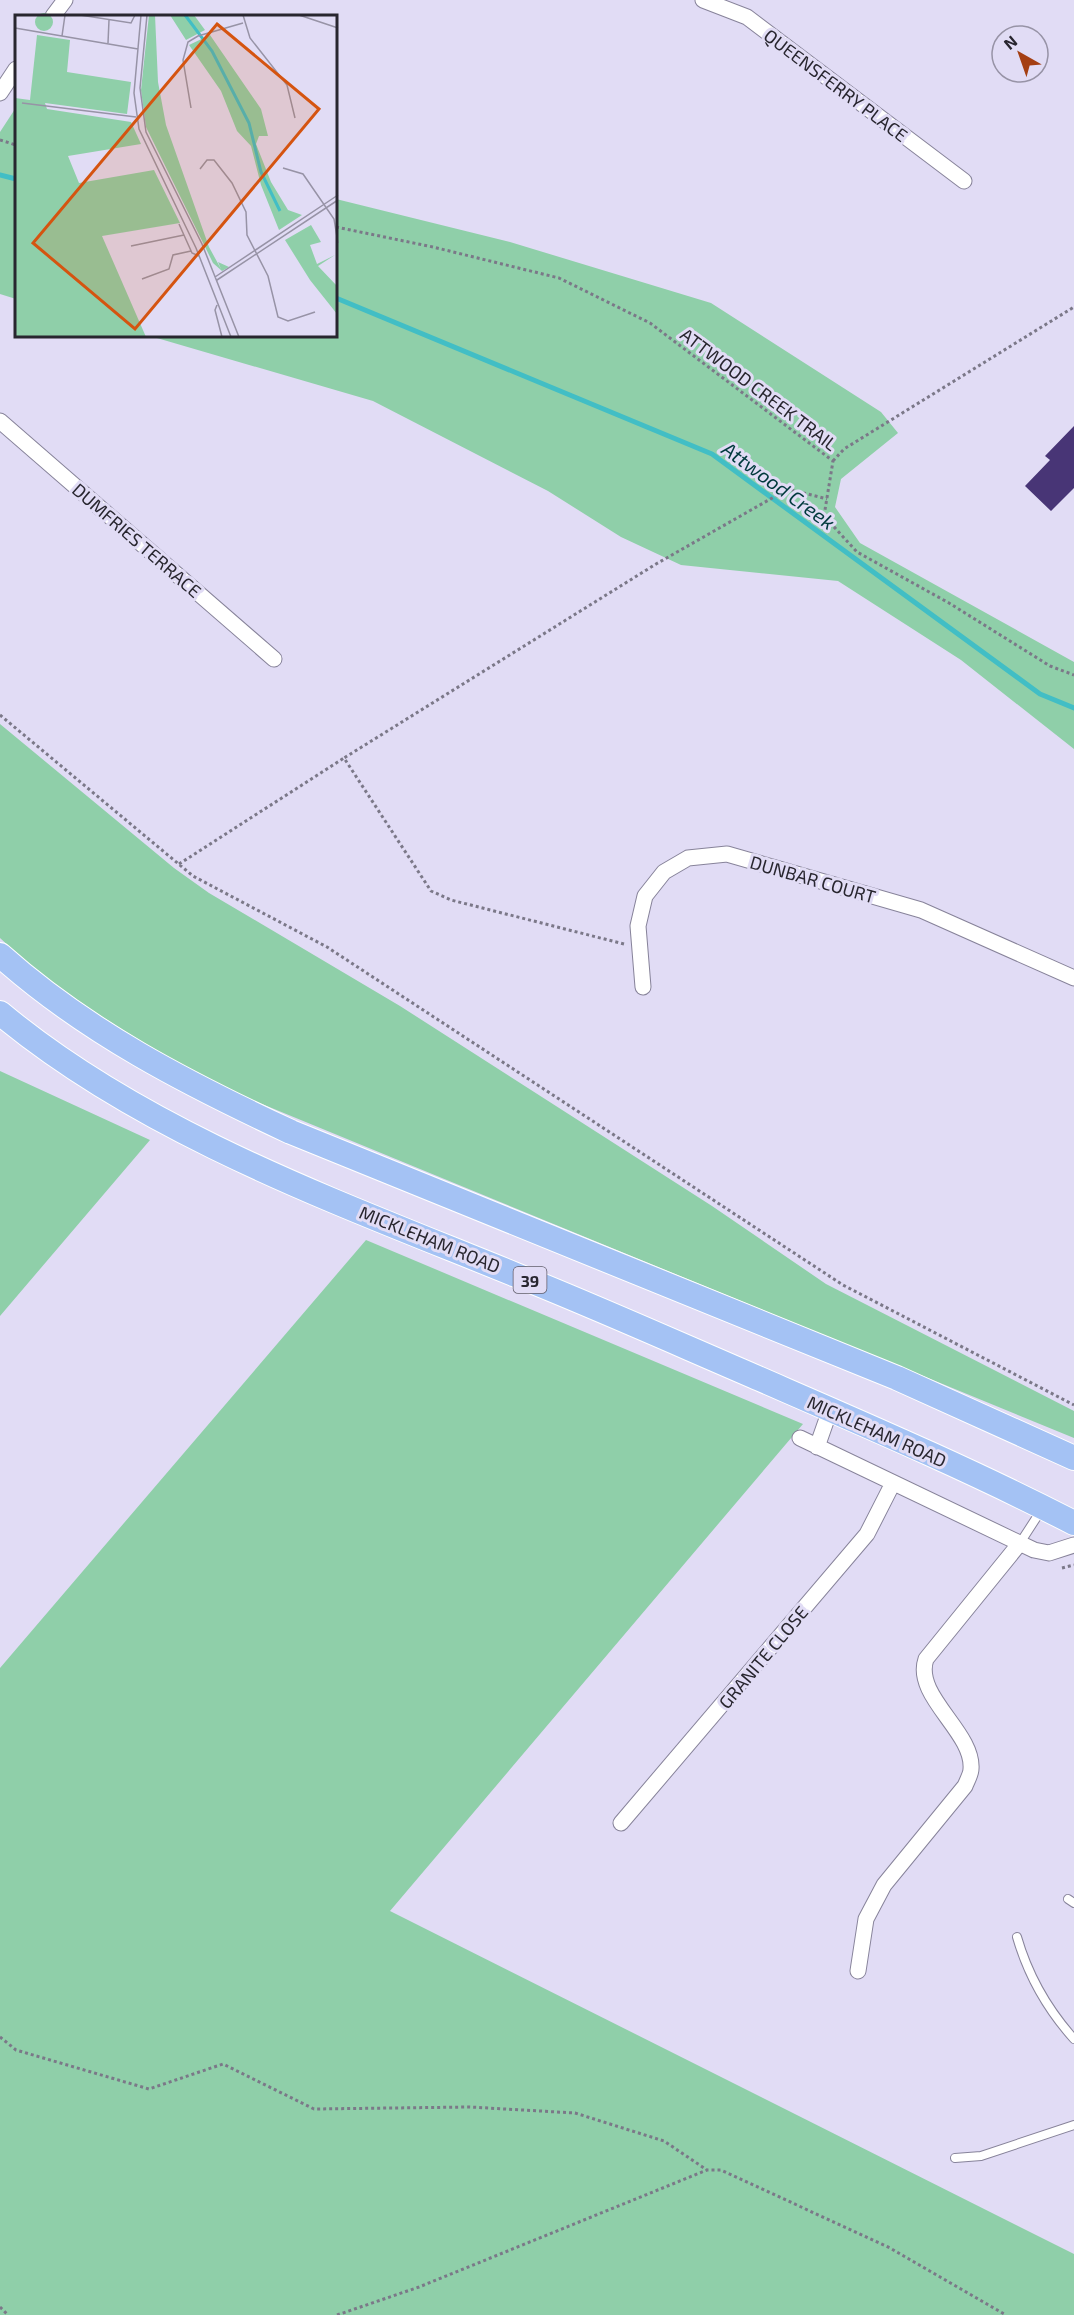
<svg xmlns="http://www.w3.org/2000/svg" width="1074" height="2315" viewBox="0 0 1074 2315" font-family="'Exo 2',sans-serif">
	<rect width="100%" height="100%" fill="#e1dcf5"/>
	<path fill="#8fcfa9" d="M15,109L16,110V299L0,294V132Z
		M336,199L510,242L711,303L881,412L898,433L841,479L835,507L860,543L1074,662V749L961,660L838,581L681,565L621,537L548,491L373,401L150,336H336Z
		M0,724L174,868L209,893L400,1006L712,1206L826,1284L1074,1411V1438L230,1091C148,1047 69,1002 0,938Z
		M0,1071L150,1140L0,1316Z
		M366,1240L803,1424L390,1911L1074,2254V2315H0V1668Z"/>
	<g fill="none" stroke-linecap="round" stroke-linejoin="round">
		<path stroke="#42bec5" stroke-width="5" d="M0,175L16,179
			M336,298L712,454L1040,694L1074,708"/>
	</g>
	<path fill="#483576" d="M1074,426V488L1051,511L1025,486L1050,460L1045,456Z"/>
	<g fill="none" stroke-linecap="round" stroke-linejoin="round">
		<defs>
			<path id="service" d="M1020,1543L1042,1509
				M1068,1899L1074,1903
				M1017,1937C1028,1975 1048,2010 1074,2039
				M955,2158L981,2156L1074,2125"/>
			<path id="minor" d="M703,0L747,17L964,181
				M53,16L65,0
				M0,93L16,69
				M0,421L274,659
				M643,987L638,926L645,896L664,872L688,858L727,854L921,910L1074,978
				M800,1438L1034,1550L1049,1553L1074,1545
				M817,1447L830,1410
				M621,1823L867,1534L893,1483
				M858,1971L866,1919L884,1885L965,1786C967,1781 971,1774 971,1769C974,1732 913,1696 926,1659L1020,1543"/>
			<path id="primary" d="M0,955C86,1032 188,1084 291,1132L897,1378L1074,1458
				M0,1013C145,1134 342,1204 516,1275C596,1307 674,1342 753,1376C861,1423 969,1469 1074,1523"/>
		</defs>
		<use href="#service" stroke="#87839a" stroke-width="10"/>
		<use href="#minor" stroke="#87839a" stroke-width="17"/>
		<use href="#primary" stroke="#fff" stroke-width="26"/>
		<path stroke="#7b7888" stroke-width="3" stroke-dasharray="3 3" stroke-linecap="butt" d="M0,140L16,145
			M336,227L433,247L559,278L650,323L833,461L824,516L857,552L949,603L1050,666L1074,675
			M833,461L844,449L1074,307
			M0,715L193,876L327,947L843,1285L1074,1405
			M179,864L344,758
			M624,944L451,900L431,891L344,758L656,564L788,489L827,499
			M1062,1568L1074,1565
			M0,2037L16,2050L149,2089L223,2064L314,2109L470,2107L575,2113L664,2141L707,2170
			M0,2307L8,2315
			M337,2315L419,2287L707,2170H721L890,2248L1006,2315"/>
		<use href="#service" stroke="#fff" stroke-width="8"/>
		<use href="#minor" stroke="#fff" stroke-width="15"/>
		<use href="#primary" stroke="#a4c2f4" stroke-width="24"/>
	</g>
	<g text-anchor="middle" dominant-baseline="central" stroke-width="6" stroke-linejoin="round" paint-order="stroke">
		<rect fill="#e1dcf5" stroke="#605d6a" stroke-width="1.5" x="513.5" y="1267" width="33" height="26" rx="4.5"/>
		<g font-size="16" font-weight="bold" fill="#28262f">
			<text x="530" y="1280">39</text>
		</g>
		<g font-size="18" fill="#28262f" stroke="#e1dcf5">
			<text transform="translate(836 85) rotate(37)">QUEENSFERRY PLACE</text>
			<text transform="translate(759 389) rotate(37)">ATTWOOD CREEK TRAIL</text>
			<text transform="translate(137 540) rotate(41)">DUMFRIES TERRACE</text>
			<text transform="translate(813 879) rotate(16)">DUNBAR COURT</text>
			<text transform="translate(430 1239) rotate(22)">MICKLEHAM ROAD</text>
			<text transform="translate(877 1431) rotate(24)">MICKLEHAM ROAD</text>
			<text transform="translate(763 1657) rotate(-50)">GRANITE CLOSE</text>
		</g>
		<g font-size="20" font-style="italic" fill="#00393c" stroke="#e1dcf5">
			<text transform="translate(779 485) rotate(36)">Attwood Creek</text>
		</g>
	</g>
	<g transform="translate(15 15)">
		<rect width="322" height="322" fill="#e1dcf5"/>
		<path d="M20 7a9 9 0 1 1 18 0a9 9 0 1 1-18 0ZM134,0H140L143,67L151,110L194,232L206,254L203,247L214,252L207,256L198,248L131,112L126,75ZM155,0H179L190,15L171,25ZM22,20L55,25L52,57L116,67L112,99L30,88L32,94L116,107L126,129L53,141L64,168L139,155L165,208L87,221L131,322H0V83L15,85ZM195,20L246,94L253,121H244L241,129L256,167L273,195L287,200L264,215L246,170L236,131L222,116L206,76L174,30ZM296,210L306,227L295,230L302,249L320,240L303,251L322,271V299L295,265L270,225Z" fill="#8fcfa9"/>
		<path fill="none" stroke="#42bec5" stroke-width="3" d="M170,0L197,36L234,108L246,157L265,196"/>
		<path fill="none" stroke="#9793a6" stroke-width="1.5" d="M65,0L116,8L120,0M126,0L119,78L124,114L181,233L216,322M132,0L125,73L131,117L187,229L224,322M228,0L235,23L272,70L280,103M284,0L323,13M0,13L123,34M47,21L50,0M93,28L94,5M7,88L121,102M176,93L168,45L173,27L183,21L228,8M268,153L288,159L319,204L323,228M185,154L192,145H199L217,168L231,197L232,220L253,261L263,302L273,306L300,297M164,209L177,238L184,241M116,231L169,220M200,262L323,180M127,264L154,254L158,240L176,236M202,265L323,185M202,290L200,295L207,322"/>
		<path fill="#d55410" fill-opacity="0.15" stroke="#d55410" stroke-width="3" d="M202,9L304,94L120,314L18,228Z"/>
		<rect width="322" height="322" fill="none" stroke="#28262f" stroke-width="3"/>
	</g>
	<g transform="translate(1020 54) rotate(320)"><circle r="28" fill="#e1dcf5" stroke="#9793a6" stroke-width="1.5"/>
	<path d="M0-4.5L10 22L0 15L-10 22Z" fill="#a43f13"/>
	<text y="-9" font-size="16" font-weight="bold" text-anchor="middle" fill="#28262f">N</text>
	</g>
</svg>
